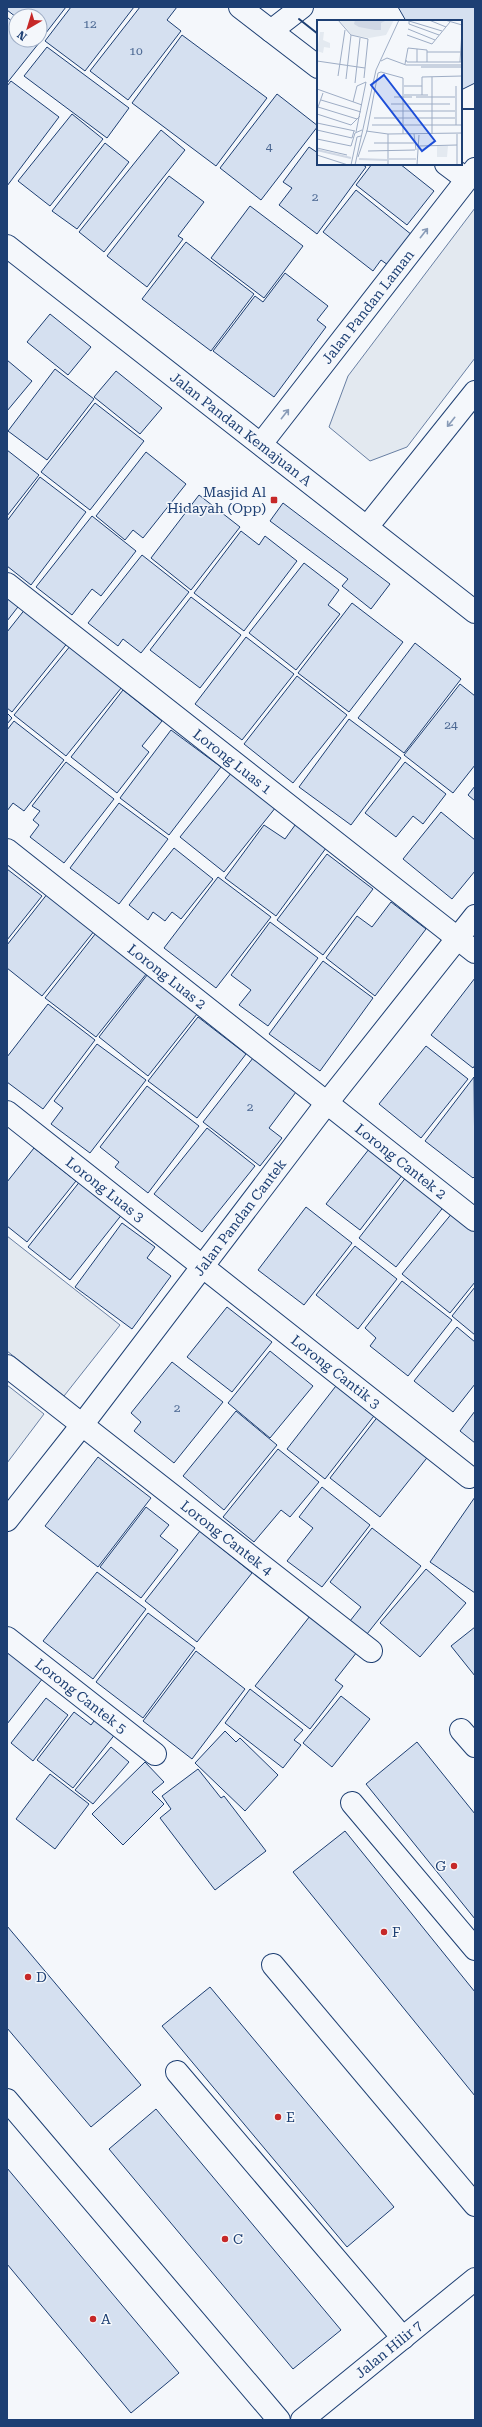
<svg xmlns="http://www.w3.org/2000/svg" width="482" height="2427" viewBox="0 0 482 2427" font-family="'Roboto Serif',serif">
	<rect width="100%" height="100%" fill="#f4f7fb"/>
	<path fill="#e3e9f0" stroke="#687fa3" d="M475,208V358L407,447L370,461L329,427L348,376Z
		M7,1236L120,1325L64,1396L7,1351Z
		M7,1385L44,1414L7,1463Z"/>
	<path fill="#d5e0f0" stroke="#1d3f73" d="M7,7H66L42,38L40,36V16L16,17L7,10Z
		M71,7H134L85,71L45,41Z
		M140,7H177L167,20L181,31L128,100L90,71Z
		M398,7H475V83L461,90V21H406Z
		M7,17L16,25V40H35L39,43L7,83Z
		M182,35L267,98L216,166L132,103Z
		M47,47L129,108L107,138L24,76Z
		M11,81L59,117L7,186V86Z
		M277,94L318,126L261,200L220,168Z
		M72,114L103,139L50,206L18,181Z
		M161,130L185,150L104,252L79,232Z
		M105,143L129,162L77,229L52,211Z
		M309,147L318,153V164H362L366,167L317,234L279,205L292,188L283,182Z
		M372,164H400L434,191L407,225L356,185Z
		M169,176L204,202L178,236L183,239L147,287L107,256Z
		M356,190L412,235L388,265L381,260L373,271L323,232Z
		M250,206L303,246L264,298L211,258Z
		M186,242L254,294L211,351L142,299Z
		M285,273L328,306L317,320L326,327L274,397L213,351L255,296L263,302Z
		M50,314L91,347L68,375L27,342Z
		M7,360L32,381L7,411Z
		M55,369L94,399L47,460L8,431Z
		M116,371L162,408L140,434L94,397Z
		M95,403L144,441L90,510L41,472Z
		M7,450L39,475L7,516Z
		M146,452L186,484L143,538L133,530L125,540L96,516Z
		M40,477L86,512L31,585L7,566V521Z
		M199,495L240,527L191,590L151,558Z
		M283,503L390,584L371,609L342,586L348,579L270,521Z
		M92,516L136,551L101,596L92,589L72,615L36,587Z
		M241,531L259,545L265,536L297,561L244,631L194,593Z
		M142,555L189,592L141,653L123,639L118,646L88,623Z
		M304,563L339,590L328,605L340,614L296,670L249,633Z
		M7,592L21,603L7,621Z
		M191,597L241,635L200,688L150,650Z
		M352,603L403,642L349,712L298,673Z
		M26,608L69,641L12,712L7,708V632Z
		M246,637L294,674L242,740L195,704Z
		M415,643L461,679L404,753L358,718Z
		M71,645L122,687L66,756L14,715Z
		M297,676L347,715L293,783L244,744Z
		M460,684L475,696V765L453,793L404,755Z
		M123,690L162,721L142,746L149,752L117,793L71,757Z
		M7,713L12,718L7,724Z
		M349,719L401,758L351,825L299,787Z
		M14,721L64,760L24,811L13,803L7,811V730Z
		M171,730L221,767L169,835L120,798Z
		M66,762L114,799L64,863L30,837L39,825L33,820L40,811L32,806Z
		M405,762L446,794L423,824L413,816L396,837L365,813Z
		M232,772L276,807L224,872L180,837Z
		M475,786V801L468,795Z
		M119,803L168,839L119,904L70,868Z
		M441,812L475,840V871L452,899L403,859Z
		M298,821L329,844L276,916L225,878L264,825L285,839Z
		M174,848L213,879L181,919L172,912L165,921L153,912L148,920L129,905Z
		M327,854L373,889L323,955L277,920Z
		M7,869L42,896L7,940Z
		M218,877L271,917L216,988L164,948Z
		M48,893L95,930L42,996L7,968V945Z
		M391,902L426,929L375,996L326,958L357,916L372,927Z
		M270,922L318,958L268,1026L239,1005L251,990L231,975Z
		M96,933L147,973L96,1037L45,998Z
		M323,961L373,998L320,1071L269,1034Z
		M151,970L201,1009L148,1076L99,1037Z
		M475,978V1065L473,1068L431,1035Z
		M48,1004L95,1040L43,1109L7,1082V1057Z
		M198,1017L246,1054L197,1118L148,1081Z
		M97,1044L146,1080L90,1153L51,1124L63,1108L54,1101Z
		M426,1046L468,1079L421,1138L379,1104Z
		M253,1058L296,1092L269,1128L282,1138L260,1166L203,1122Z
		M474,1077L475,1176L473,1178L425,1141Z
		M147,1086L199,1126L148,1193L115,1167L119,1162L100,1147Z
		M207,1128L255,1166L202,1232L154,1194Z
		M373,1144L406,1170L360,1230L326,1204Z
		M34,1148L76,1181L27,1242L7,1226V1182Z
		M407,1176L445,1205L396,1267L359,1238Z
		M81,1180L123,1213L70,1280L28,1247Z
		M306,1207L352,1243L304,1305L258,1270Z
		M453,1212L475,1230V1282L450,1313L402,1274Z
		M122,1223L155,1247L147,1258L171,1276L132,1329L75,1287Z
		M355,1246L397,1279L358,1329L316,1295Z
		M402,1281L452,1320L408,1376L370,1346L376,1338L365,1328Z
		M475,1287V1335L452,1316Z
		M227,1307L272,1342L232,1392L187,1357Z
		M457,1327L475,1342V1384L453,1412L414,1381Z
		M270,1351L313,1386L270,1438L228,1403Z
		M172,1362L223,1402L174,1463L134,1431L141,1422L131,1413Z
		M339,1382L377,1412L325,1479L287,1449Z
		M236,1411L277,1445L224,1510L183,1476Z
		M475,1411V1443L460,1431Z
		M379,1415L430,1454L380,1517L330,1478Z
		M278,1449L319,1482L290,1517L281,1510L254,1542L223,1517Z
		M98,1457L151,1498L98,1567L45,1526Z
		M322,1487L370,1525L322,1587L287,1561L313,1528L299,1517Z
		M475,1497V1593L430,1562Z
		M146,1507L169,1525L160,1536L178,1550L141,1598L100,1567Z
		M372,1528L421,1566L367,1634L350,1621L361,1607L330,1582Z
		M200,1531L252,1573L197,1642L145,1601Z
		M426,1569L466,1603L420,1657L380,1623Z
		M97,1572L146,1609L93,1679L43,1641Z
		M148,1613L195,1648L143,1718L96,1682Z
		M310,1616L357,1652L335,1680L343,1686L310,1729L255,1686Z
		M475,1627V1676L451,1646Z
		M7,1650L43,1678L7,1724Z
		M196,1651L245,1689L192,1759L143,1721Z
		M250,1689L303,1730L294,1740L301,1745L283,1768L225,1723Z
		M341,1696L370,1719L332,1767L303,1743Z
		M46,1698L68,1715L33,1761L11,1743Z
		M74,1712L91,1725L97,1717L116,1733L73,1788L37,1760Z
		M225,1731L236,1742L240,1738L278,1775L245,1811L195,1763Z
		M417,1742L475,1814V1919L366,1784Z
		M111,1747L129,1762L93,1804L75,1790Z
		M145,1762L164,1782L152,1792L164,1804L123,1845L92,1814Z
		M198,1769L221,1798L224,1796L266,1851L215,1890L160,1818L171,1809L162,1796Z
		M50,1774L89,1804L55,1849L16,1819Z
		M345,1831L475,1992V2096L293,1872Z
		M7,1926L141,2085L91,2127L7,2028Z
		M210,1987L394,2207L347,2247L162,2026Z
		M156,2109L341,2330L293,2369L109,2149Z
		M7,2168L179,2373L131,2413L7,2264Z"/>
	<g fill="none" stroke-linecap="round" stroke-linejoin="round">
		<defs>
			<g id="minor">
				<path d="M240,7L318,67"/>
				<path d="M271,31L302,7"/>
				<path d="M446,164L466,179"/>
				<path id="s1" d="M7,246L475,612"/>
				<path id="s2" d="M261,444L475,169"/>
				<path d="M367,527L475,392"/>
				<path id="s3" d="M7,584L475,952"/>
				<path id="s4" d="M7,850L475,1220"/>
				<path id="s5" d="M7,1112L469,1477"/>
				<path id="s6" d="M7,1366L371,1651"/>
				<path id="s7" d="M7,1520L82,1425L326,1104L475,916"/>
				<path id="s8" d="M7,1638L155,1754"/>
				<path d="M461,1730L475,1746"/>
				<path d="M352,1803L475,1949"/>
				<path d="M273,1965L475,2205"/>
				<path d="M177,2072L403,2338"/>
				<path d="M7,2100L279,2420"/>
				<path id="s9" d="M302,2420L475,2279"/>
			</g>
		</defs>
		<use href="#minor" stroke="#1d3f73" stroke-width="24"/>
		<use href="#minor" stroke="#f4f7fb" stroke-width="22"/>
		<path stroke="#1d3f73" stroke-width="2" d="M299,19L318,34
			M461,109H475"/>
	</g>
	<defs><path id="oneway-shaft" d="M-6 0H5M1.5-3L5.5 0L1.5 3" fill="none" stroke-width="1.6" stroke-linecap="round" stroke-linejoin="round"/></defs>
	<g stroke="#889bb7">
		<use href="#oneway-shaft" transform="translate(424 233) rotate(-52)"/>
		<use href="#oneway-shaft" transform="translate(285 414) rotate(-52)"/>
		<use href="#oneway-shaft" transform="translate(451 422) rotate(129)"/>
	</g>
	<g fill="#c62828" stroke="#f4f7fb" stroke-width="1.5">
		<rect x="270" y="496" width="8" height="8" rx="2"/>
		<circle cx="454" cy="1866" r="4"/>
		<circle cx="384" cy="1932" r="4"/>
		<circle cx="28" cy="1977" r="4"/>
		<circle cx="278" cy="2117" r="4"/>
		<circle cx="225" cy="2239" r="4"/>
		<circle cx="93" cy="2319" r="4"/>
	</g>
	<g text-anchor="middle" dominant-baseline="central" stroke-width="3" stroke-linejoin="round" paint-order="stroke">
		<g font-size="12" fill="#4b6792">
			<text x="90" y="24">12</text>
			<text x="136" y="51">10</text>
			<text x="269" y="147">4</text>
			<text x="315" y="197">2</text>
			<text x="451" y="725">24</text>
			<text x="250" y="1107">2</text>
			<text x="177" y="1408">2</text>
		</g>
		<g font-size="14" fill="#1d3f73" stroke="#f4f7fb">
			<text stroke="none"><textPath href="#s2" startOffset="174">Jalan Pandan Laman</textPath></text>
			<text stroke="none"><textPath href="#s1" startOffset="297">Jalan Pandan Kemajuan A</textPath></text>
			<text stroke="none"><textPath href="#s3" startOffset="287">Lorong Luas 1</textPath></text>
			<text stroke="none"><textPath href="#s4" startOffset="204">Lorong Luas 2</textPath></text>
			<text stroke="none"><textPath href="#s4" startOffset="502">Lorong Cantek 2</textPath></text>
			<text stroke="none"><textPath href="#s5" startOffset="125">Lorong Luas 3</textPath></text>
			<text stroke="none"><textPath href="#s7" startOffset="382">Jalan Pandan Cantek</textPath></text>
			<text stroke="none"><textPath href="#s5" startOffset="419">Lorong Cantik 3</textPath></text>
			<text stroke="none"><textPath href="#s6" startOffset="279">Lorong Cantek 4</textPath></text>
			<text stroke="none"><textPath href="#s8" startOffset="94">Lorong Cantek 5</textPath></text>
			<text stroke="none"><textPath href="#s9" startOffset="112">Jalan Hilir 7</textPath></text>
		</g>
		<g font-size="14" fill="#1d3f73" stroke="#f4f7fb" text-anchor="start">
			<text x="266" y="492" text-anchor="end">Masjid Al<tspan x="266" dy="16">Hidayah (Opp)</tspan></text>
			<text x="446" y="1866" text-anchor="end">G</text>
			<text x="392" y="1932">F</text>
			<text x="36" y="1977">D</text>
			<text x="286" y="2117">E</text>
			<text x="233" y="2239">C</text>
			<text x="101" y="2319">A</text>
		</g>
	</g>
	<g transform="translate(317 20)">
		<rect width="145" height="145" fill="#f4f7fb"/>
		<path d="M22,0H77L69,15L52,18L35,15ZM3,12H7L6,20L13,23V28L7,27L6,33L0,31ZM120,126H131L130,137H120Z" fill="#e3e9f0"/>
		<path d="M38,0H70L64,3V10H58L42,7L37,4Z" fill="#cfd7e4"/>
		<path fill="none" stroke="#cfd7e4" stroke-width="2" d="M0,130L34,138M42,139L70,140M72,139H99"/>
		<path fill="none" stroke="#9eadc5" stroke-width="1" d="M21,0L34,15L51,19L47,58M112,0L129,7M128,0L145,5M92,1V4L122,15M92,1L125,11M91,9L118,20M90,15L115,24L133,2M100,29V42M110,32H144M89,40L90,42H145M0,41L48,48M64,41L70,38L89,45H145M143,42L145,11M88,44L91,28L110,30V42M104,47H145M21,56L28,10M115,57V114M29,59L34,15M38,63L43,18M87,66H105M139,66V105M0,69L45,85M87,75H111M105,75V57L145,56M77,77H95M99,77H138M4,80L44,92M36,82L40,66L49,62L39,112M74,84H133M1,87L40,99M0,90L6,73M75,91H138M0,94L34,105L43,96M57,98H138M0,103L38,111M55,105H145M0,110L35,118L37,111M49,111L71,114L145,113M50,111L61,53L64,52L86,58V114M97,114L99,130M140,114V145M0,119L34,126L38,113L45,110M57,123H97M102,126L140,125M0,128L30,135M51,131L98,130M0,135L31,145M41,137L50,111M34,145L40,117L44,116M38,145L59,50L82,0M71,145V114M100,145L102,115"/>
		<path fill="#1d4ed8" fill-opacity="0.15" stroke="#1d4ed8" stroke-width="2" d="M67,55L118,121L105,131L54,65Z"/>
		<rect width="145" height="145" fill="none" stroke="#1d3f73" stroke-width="2"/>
	</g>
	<rect width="482" height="2427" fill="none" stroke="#1d3f73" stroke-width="16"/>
	<g transform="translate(28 28) rotate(218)"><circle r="19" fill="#f4f7fb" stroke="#9eadc5"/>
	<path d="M0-3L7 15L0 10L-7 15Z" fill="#c62828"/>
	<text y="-6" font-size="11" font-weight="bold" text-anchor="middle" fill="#1d3f73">N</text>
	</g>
</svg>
